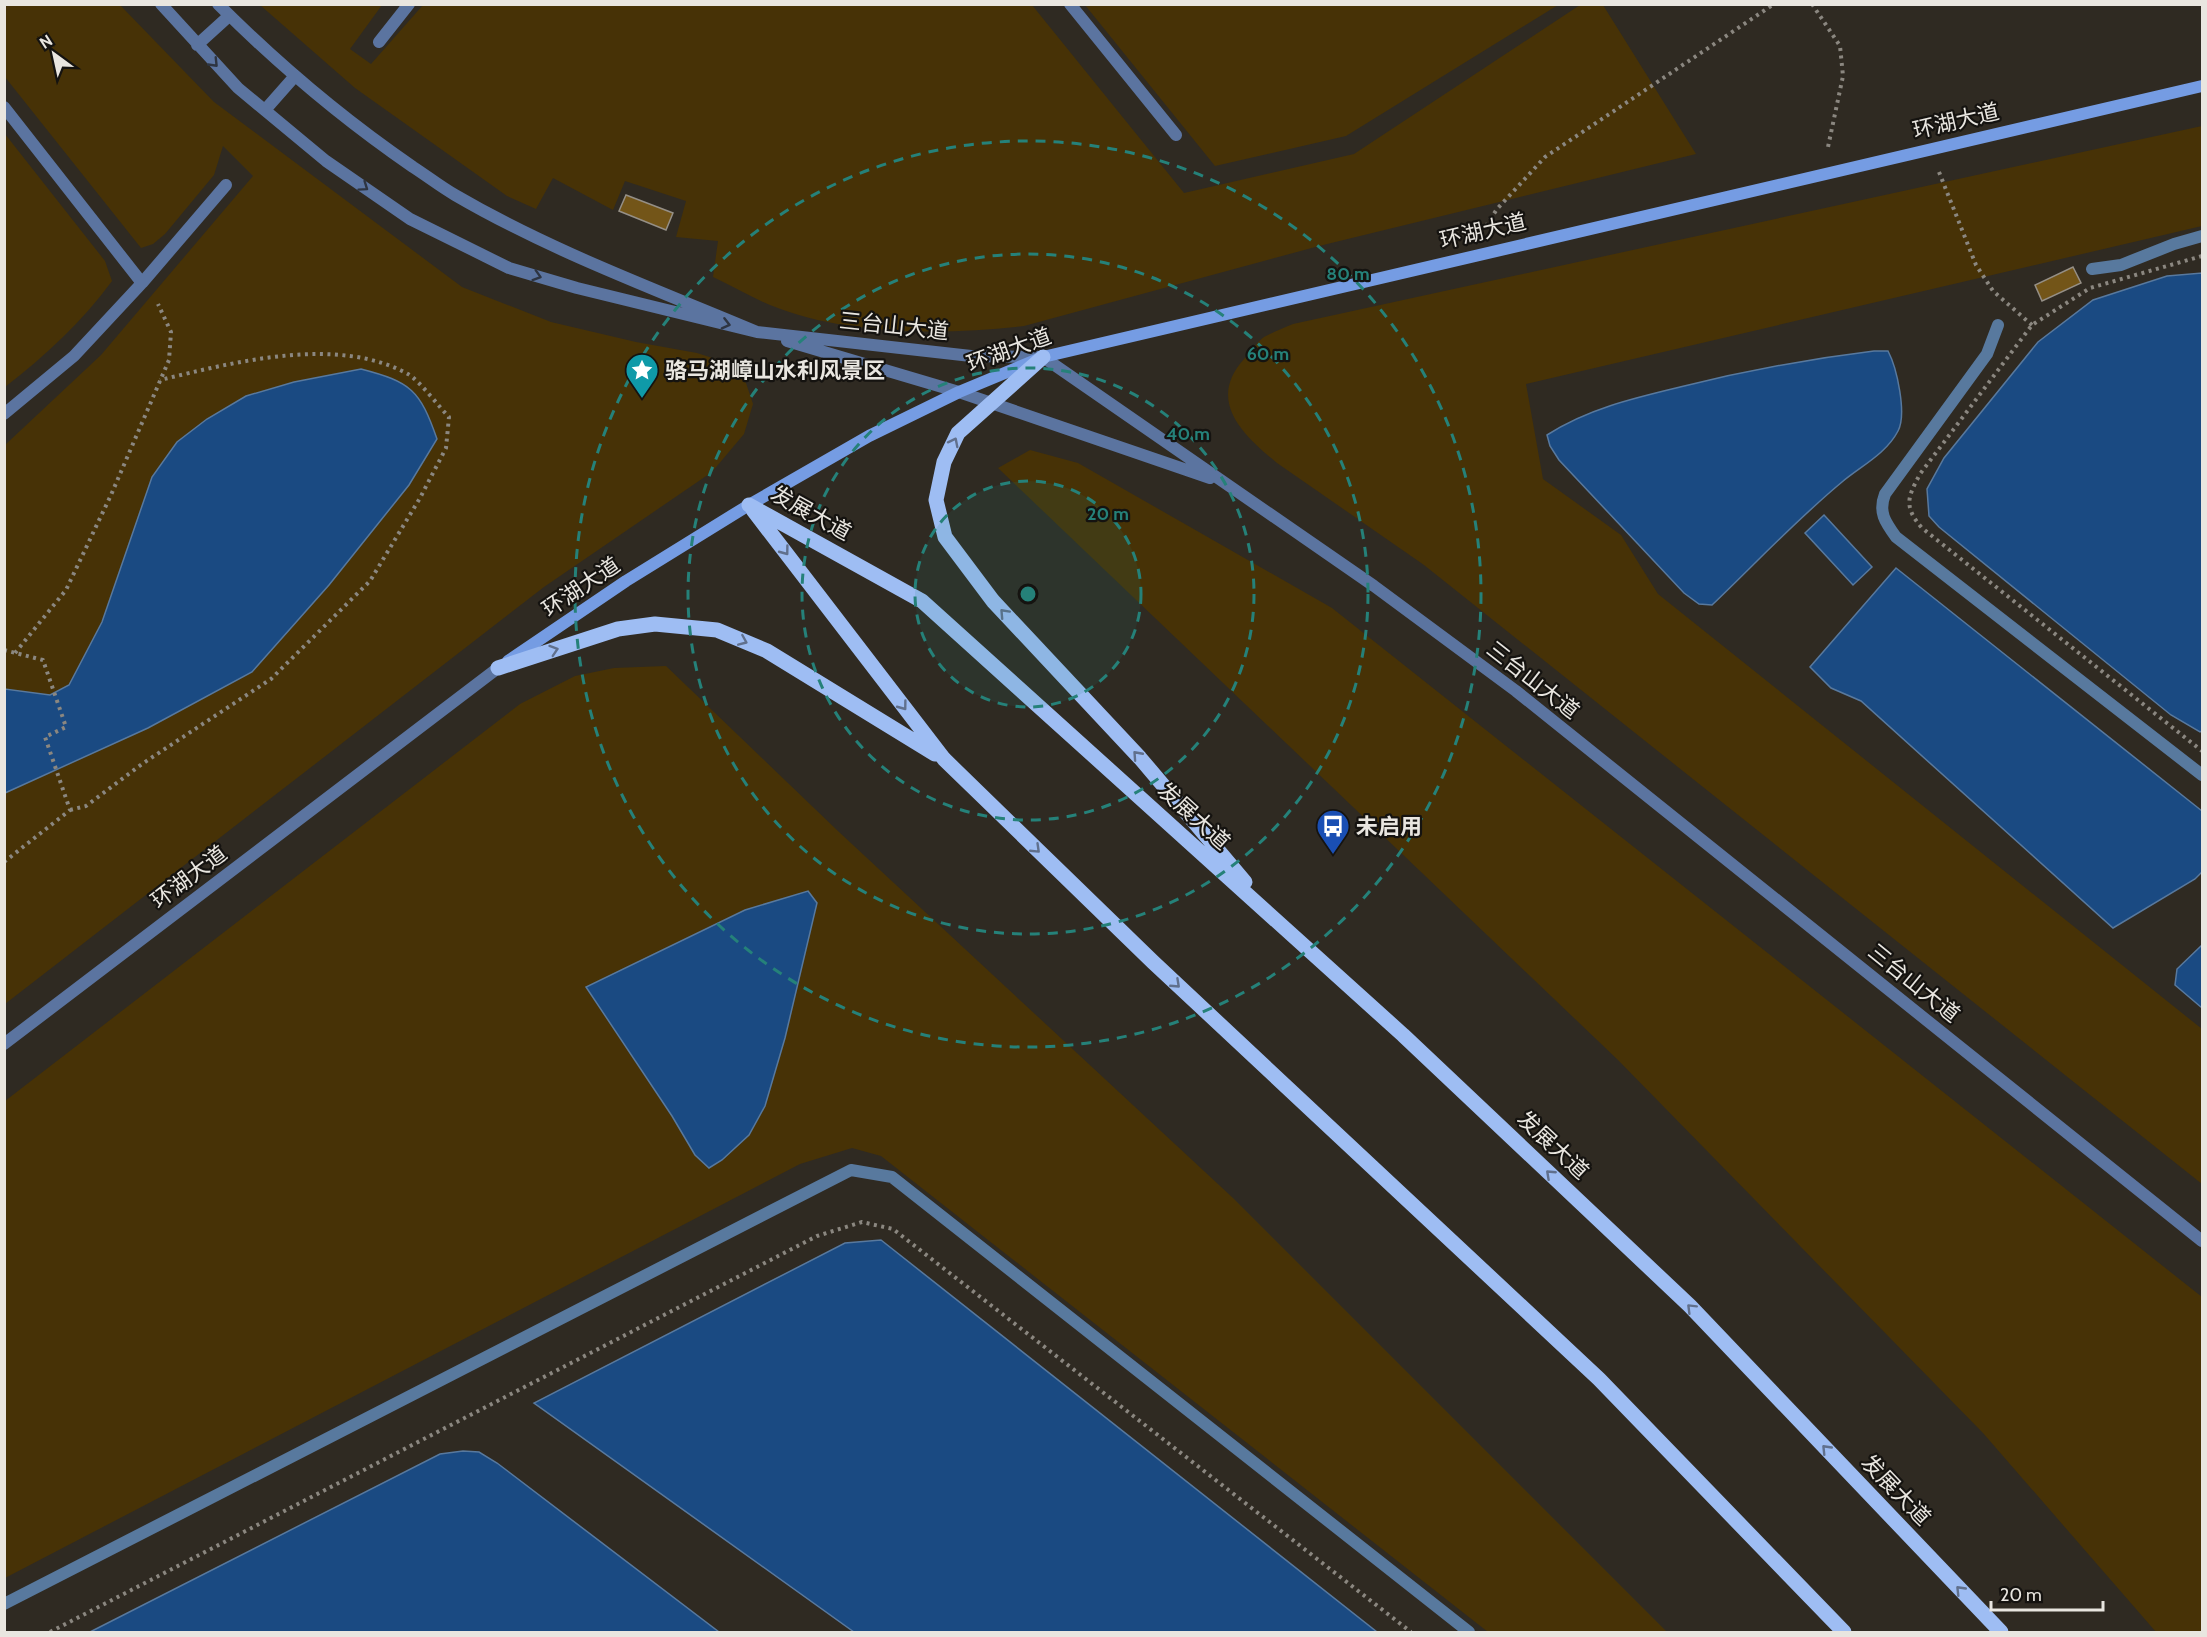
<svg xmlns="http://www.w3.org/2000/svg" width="2207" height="1637" viewBox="0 0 2207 1637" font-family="Cabin,'Noto Sans SC',sans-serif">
	<rect width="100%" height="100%" fill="#2f2a22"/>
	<path fill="#473206" d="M5,5H120L214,102L462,287L551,322L636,342L697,353L734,365L746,383L753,404L744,434L712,472L544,587L5,1004V445L101,355L253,176L223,146L214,175L165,234L153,244L141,248L5,77Z
		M260,5H382L350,49L371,64L423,5H1032L1184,193L1354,154L1580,5H1603L1696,154L1319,246L1024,326C944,335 846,336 770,305C751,297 732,286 713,277L718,241L676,237L686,201L625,181L613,210L553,178L536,209L507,196L355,88Z
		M1085,5H1558L1346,136L1215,166Z
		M2202,126V226L1526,384L1543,479L1621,535L1658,594L2202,1029V1184L1424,565L1277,463C1242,434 1206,400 1245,358C1251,351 1257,342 1264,337C1273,332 1284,328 1293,324Z
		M5,134L105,261L112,281C83,321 44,357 5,387Z
		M1030,450L1078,463L1332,608L2202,1297V1632H2156L1983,1433L1618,1060L998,468Z
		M666,666L839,832L1233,1198L1667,1632H1488L881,1156L852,1148L800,1164L5,1578V1101L520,704L575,676L614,668Z"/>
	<path fill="#1a4a82" stroke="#58799e" stroke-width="1.5" d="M2202,273V731L2200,732L2171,715L1939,527L1929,516L1927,489L1944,458L2038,342L2093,300L2167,276Z
		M1874,351H1888C1897,368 1907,414 1898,431C1886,454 1861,466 1842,482C1796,520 1755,564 1712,605L1699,604L1684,593L1559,460L1550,446L1547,435C1587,409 1634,398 1680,387C1744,371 1808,359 1874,351Z
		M361,369C411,382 420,390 437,439L409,485L329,585L252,672L148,728L5,793V689L50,695L69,685L102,622L152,477L177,442L207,419L246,396L294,382Z
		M1824,515L1872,567L1853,585L1805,533Z
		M1896,568L2202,811V872L2195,879L2113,928L1861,701L1831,688L1810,667Z
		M808,891L817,903L785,1038L765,1106L749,1135L722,1160L709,1168L695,1155L672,1116L586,987L745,910Z
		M2202,945V1008L2175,985L2177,969Z
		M881,1240L1377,1632H854L534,1403L845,1243Z
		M463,1451L479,1452L497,1463L719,1632H90L440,1454Z"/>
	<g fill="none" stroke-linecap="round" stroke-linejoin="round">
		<path stroke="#58799e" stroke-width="12" d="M2092,269L2121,265L2174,244L2202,236
			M1998,325L1987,354L1885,494C1878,512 1885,522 1896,537L2202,775
			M4,1604L851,1170L892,1177L1469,1632"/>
	</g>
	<path fill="#735518" stroke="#958f86" stroke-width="1.5" d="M626,195L673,213L666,230L619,211Z
		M2073,267L2081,283L2042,301L2035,285Z"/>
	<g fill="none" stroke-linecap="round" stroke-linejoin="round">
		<path stroke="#8b8780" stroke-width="4" stroke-dasharray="3 4.5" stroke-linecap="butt" d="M1812,4L1840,46L1843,76L1828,147
			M1939,172L1976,265L1993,291L2032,325
			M1486,226L1497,209L1545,157L1774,4
			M2202,256L2090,288L2032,325L1920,474C1908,497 1903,506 1922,528L2202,751
			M4,650L43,660L66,727L45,737L70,810L4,862
			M15,653L66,590L111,495L169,360L171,332L158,304
			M70,810L86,806L142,764L271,679L370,581L420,498L446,448L449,417C439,407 419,380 408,374C337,335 235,362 160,380
			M50,1632L817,1236L862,1222L893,1229L1411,1632"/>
		<path stroke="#5b74a0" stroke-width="12" d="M1070,4L1176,135
			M379,42L409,4
			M4,107L142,283
			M4,414L74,356L142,283L226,185"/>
		<path stroke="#5b74a0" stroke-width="12" d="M161,4L238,88L326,161L410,219L509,268L577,288L757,332C655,289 551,251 455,195C441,187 427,176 413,167C343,119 278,64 218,4
			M197,45L229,16
			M265,110L295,76
			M757,332L971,356L1043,357L1374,586L1516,691L2202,1241
			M787,341L959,392L1210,478
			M4,1044L498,668"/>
		<path stroke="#759ce3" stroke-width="12" d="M508,661L626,581L749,505L869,436L959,392L1043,357L2202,86"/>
		<path stroke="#9ebdf3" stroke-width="15" d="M1043,357L958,433L944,462L936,500L945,537L993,601L1140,758L1245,882
			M749,505L922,601L1403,1035L1690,1306L2001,1632
			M753,510L944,759L1153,962L1599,1379L1844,1632
			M498,668L618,629L655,624L717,630L767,651L935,754"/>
	</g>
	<defs><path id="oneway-chevron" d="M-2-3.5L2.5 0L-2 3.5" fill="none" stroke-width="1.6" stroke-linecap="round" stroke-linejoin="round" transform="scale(1.5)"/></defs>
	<g stroke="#2e3542">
		<use href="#oneway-chevron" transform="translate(214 63) rotate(46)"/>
		<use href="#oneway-chevron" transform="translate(364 187) rotate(35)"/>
		<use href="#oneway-chevron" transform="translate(537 276) rotate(17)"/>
		<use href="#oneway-chevron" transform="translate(726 324) rotate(14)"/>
	</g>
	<g stroke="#60708d">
		<use href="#oneway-chevron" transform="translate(954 442) rotate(-63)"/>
		<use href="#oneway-chevron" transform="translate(785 551) rotate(53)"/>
		<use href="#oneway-chevron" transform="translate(1004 613) rotate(-133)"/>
		<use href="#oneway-chevron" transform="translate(743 641) rotate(23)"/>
		<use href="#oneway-chevron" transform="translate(554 650) rotate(-18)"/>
		<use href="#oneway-chevron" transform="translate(903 706) rotate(53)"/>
		<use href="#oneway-chevron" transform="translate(1137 755) rotate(-132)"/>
		<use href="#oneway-chevron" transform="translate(1036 849) rotate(44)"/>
		<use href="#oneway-chevron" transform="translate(1176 984) rotate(43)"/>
		<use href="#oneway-chevron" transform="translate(1550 1174) rotate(-137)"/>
		<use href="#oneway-chevron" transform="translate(1691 1308) rotate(-135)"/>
		<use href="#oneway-chevron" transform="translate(1826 1449) rotate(-134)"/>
		<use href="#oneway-chevron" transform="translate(1960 1590) rotate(-134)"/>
	</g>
	<circle cx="1028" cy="594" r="113" fill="#258179" fill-opacity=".12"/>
	<g fill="none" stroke="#258179" stroke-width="3" stroke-dasharray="10 8">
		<circle cx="1028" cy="594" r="113"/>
		<circle cx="1028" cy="594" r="226"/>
		<circle cx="1028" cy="594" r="340"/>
		<circle cx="1028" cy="594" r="453"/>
	</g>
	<defs>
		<symbol id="sight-pin" viewBox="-11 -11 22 30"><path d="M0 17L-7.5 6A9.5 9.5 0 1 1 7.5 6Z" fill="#0f9aa8" stroke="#151310"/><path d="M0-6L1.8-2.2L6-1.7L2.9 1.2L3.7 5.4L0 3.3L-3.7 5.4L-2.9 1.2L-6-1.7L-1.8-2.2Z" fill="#fff"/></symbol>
		<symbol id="bus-pin" viewBox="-11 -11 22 30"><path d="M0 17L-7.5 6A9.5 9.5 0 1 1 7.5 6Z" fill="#1a4fb4" stroke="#151310"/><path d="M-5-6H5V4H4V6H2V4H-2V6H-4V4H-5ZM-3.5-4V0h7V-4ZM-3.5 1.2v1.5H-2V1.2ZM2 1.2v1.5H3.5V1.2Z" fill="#fff"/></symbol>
	</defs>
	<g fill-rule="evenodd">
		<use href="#sight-pin" x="623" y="351" width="38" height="52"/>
		<use href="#bus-pin" x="1314" y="807" width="38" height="52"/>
	</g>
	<g text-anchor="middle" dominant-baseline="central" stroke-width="4.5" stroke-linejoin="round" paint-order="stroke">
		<g font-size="22" fill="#e9e6e0" stroke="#151310">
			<text transform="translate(1956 121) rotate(-13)">环湖大道</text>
			<text transform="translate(1483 231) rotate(-13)">环湖大道</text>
			<text transform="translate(894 326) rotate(6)">三台山大道</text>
			<text transform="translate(1009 350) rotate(-20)">环湖大道</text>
			<text transform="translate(811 513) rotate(29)">发展大道</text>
			<text transform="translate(581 587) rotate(-34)">环湖大道</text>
			<text transform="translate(1533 680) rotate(38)">三台山大道</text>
			<text transform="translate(1194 816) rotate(42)">发展大道</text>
			<text transform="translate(189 877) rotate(-37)">环湖大道</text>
			<text transform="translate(1914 983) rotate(39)">三台山大道</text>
			<text transform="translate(1553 1145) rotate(43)">发展大道</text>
			<text transform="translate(1896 1490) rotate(46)">发展大道</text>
		</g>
		<g font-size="22" font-weight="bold" fill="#e9e6e0" stroke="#151310" text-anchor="start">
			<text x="665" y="370">骆马湖嶂山水利风景区</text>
			<text x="1356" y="826">未启用</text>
		</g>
	</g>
	<circle cx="1028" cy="594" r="9" fill="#258179" stroke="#151310" stroke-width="3"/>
	<g font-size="18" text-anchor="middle" font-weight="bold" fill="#258179" stroke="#151310" stroke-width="4.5" stroke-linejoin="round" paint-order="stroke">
		<text x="1348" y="280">80 m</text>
		<text x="1268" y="360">60 m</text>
		<text x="1188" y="440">40 m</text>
		<text x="1108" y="520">20 m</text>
	</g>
	<rect width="2207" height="1637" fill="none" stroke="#e9e6e0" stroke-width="12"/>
	<g transform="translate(54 54) rotate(327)" stroke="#151310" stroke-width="4.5" paint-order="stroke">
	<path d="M0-4.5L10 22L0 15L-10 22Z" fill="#e9e6e0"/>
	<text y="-9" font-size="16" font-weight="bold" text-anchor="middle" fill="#e9e6e0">N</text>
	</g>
	<path d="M1991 1601v9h112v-9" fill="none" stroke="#e9e6e0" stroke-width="3"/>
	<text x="2000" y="1601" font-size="18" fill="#e9e6e0" stroke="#151310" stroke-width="4.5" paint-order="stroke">20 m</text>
</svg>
